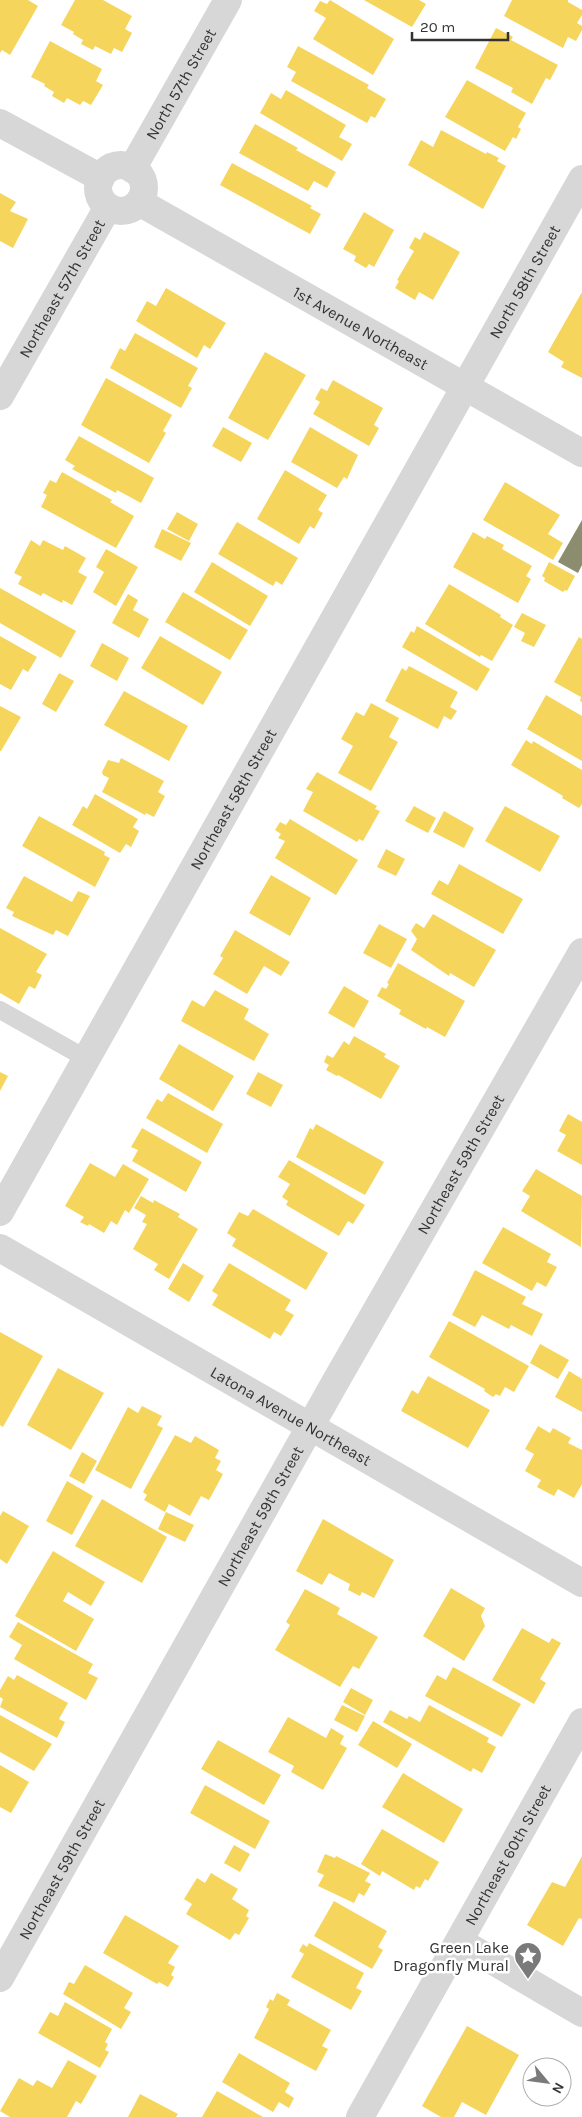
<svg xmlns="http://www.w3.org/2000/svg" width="582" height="2117" viewBox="0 0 582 2117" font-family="Karla,sans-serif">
	<rect width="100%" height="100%" fill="#fff"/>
	<path fill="#f6d55c" d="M0,0H28L38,6L10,55L2,50L0,53Z
		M75,0H103L132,16L125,29L132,33L122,52L114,48L111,54L95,46L93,50L81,44L83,40L73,34L74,32L61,25Z
		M330,0L394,39L373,75L313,39L326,18L314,11L320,1L327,4Z
		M364,0H419L426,4L412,27Z
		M512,0H568V2L582,10V15L577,23L582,26V30L576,41L568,37L563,48L504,16Z
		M496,28L513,37L511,40L558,65L550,80L546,78L532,104L511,92L513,88L475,68Z
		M50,41L102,69L96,81L103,85L91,105L83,101L80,105L67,98L64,103L52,96L54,92L44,86L45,84L31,77Z
		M298,46L369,85L367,88L386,99L375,118L371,116L367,123L291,81L296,72L287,67Z
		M467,80L526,113L518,127L521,129L516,139L513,137L505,151L445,117Z
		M286,90L346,125L339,137L352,144L342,161L260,113L271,93L281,99Z
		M255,124L298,148L296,150L336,172L327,188L314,181L308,191L239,153Z
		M441,130L486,154L487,152L499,158L497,161L506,166L483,209L408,165L421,140L433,147Z
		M232,163L312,206L310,208L321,214L310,234L220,185Z
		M0,193L16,202L10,211L28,219L13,248L0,241Z
		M364,212L394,230L374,267L369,264L366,268L354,261L356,256L343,249Z
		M424,232L460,252L433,300L419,292L415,300L395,288L399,281L397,280L414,251L409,248L415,237L420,240Z
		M166,288L226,323L210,349L204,345L197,358L136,321L147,301L156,306Z
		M582,292V378L561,367L564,362L548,352Z
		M135,333L198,368L188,386L192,388L181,408L110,368L120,348L125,351Z
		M265,352L306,375L268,440L228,418Z
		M106,378L172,415L163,431L166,433L149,463L81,425Z
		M333,380L383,408L374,425L379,428L369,446L313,414L320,402L315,399L321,388L327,391Z
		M223,427L252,443L241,462L212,446Z
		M310,427L358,455L347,479L344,477L337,488L291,462Z
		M79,436L154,478L141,503L117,490L116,493L72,469L75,466L65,460Z
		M285,470L327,495L318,510L323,513L314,529L310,526L299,544L257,519Z
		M62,472L112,500L110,502L134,516L116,548L41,507L47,495L43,493L50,480L56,483Z
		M505,482L560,515L548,534L563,543L553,560L483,520Z
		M177,512L198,524L189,541L167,529Z
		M237,522L298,558L282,585L276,581L273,586L218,554Z
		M162,529L191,543L181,561L154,547Z
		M473,532L485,539L487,536L504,545L502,549L532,566L526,576L531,579L518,603L453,567Z
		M31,540L40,546L43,540L63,550L65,546L86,558L78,572L87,577L72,605L63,600L62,603L43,593L41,596L18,584L22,577L14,573Z
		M106,549L138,567L116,606L93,592L104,572L96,567Z
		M212,562L268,596L250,626L194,592Z
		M549,562L575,576L567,591L565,590L563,592L544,581L545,578L542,576Z
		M449,584L501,615L500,617L513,625L492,661L481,655L480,657L425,624Z
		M0,588L76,631L61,658L0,623Z
		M183,592L248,630L230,660L165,622Z
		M128,594L138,600L133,610L149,619L139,638L112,623Z
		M522,613L546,625L534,647L521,641L525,633L514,627Z
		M417,626L490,669L477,691L402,647L411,631L414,633Z
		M0,636L37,657L28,672L23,669L11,690L0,684Z
		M160,636L222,672L203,705L141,668Z
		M579,637L582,639V702L580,701L581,697L554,682Z
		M102,643L129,658L117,681L90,666Z
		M409,666L458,692L450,707L457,711L451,720L444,716L438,729L385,701L402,668L406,671Z
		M59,673L74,681L56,712L42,704Z
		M124,691L188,726L169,761L104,725Z
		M546,695L582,716V761L527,729Z
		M371,703L399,718L389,737L398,742L371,791L338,773L353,746L341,739L356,712L364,716Z
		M0,706L21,717L1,751H0Z
		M526,740L532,744L533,741L582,770V804L579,808L562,798L563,796L511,765Z
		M121,758L164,781L158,792L165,796L154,817L146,813L145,815L102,792L109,778L103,775L102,772L108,760L119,763Z
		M317,772L377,806L375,809L380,811L363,841L359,839L357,842L303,811L313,792L306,789Z
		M95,794L138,819L133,827L139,831L131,847L126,844L120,853L72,825L83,806L87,809Z
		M414,806L436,818L428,833L405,821Z
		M505,806L560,836L540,872L485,841Z
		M444,811L474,828L464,848L433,832Z
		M39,816L105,852L104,855L110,858L95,887L22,846Z
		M290,819L358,860L336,895L275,858L285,841L278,838L281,834L275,830L280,822L286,825Z
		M386,849L405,859L396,876L377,867Z
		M459,864L523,899L503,934L431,894L439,880L448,885Z
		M271,875L311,898L290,936L249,913Z
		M24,876L72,902L78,891L90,896L68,936L56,930L53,935L12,916L14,912L6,908Z
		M433,914L496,950L474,987L450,973L449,976L411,950L417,939L411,931L416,923L424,928Z
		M379,924L407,939L391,968L363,953Z
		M0,928L47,954L36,972L42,975L35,989L29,986L19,1004L0,993Z
		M235,930L290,962L281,976L264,966L247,994L213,974L223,958L220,956Z
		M398,963L465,1001L445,1037L427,1027L426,1029L399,1014L401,1010L377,996L382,987L386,989L389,984L387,983Z
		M344,986L369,1001L354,1028L328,1013Z
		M215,990L249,1009L244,1019L269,1034L254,1061L181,1021L192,1000L204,1007Z
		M354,1036L386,1054L384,1057L400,1066L381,1099L338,1075L337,1076L326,1070L329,1065L324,1062L327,1055L333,1058L344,1041L349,1045Z
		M179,1044L234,1076L213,1111L159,1079Z
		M0,1072L8,1076L0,1091Z
		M258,1072L283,1085L271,1107L246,1094Z
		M168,1093L223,1124L207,1153L146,1118L157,1099L162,1102Z
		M568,1114L582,1122V1165L557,1151L566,1135L559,1131Z
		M316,1124L384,1162L365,1195L296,1157L310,1128L313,1130Z
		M142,1128L202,1162L186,1192L132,1161L138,1150L131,1147Z
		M289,1160L365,1205L353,1224L348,1221L339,1236L286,1205L288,1201L282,1197L290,1184L278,1177Z
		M90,1163L115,1177L123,1164L149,1179L129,1213L125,1210L117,1225L111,1221L104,1233L89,1224L88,1226L80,1222L84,1217L65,1206Z
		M536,1169L582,1196L581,1247L521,1211L530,1196L522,1191Z
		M141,1196L153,1203L154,1200L180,1214L178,1217L198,1229L169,1279L154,1270L158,1264L133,1249L147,1224L142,1222L146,1215L134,1208Z
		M253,1209L328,1253L306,1290L232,1246L236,1239L227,1233L239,1212L248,1216Z
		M503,1227L551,1254L547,1262L557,1267L546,1287L537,1282L532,1291L482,1263Z
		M183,1263L204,1276L189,1302L168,1289Z
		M229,1263L291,1300L285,1310L294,1315L281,1336L274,1332L270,1339L212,1305L218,1295L212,1291Z
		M475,1270L526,1297L522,1304L543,1314L532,1336L511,1325L509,1329L482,1315L475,1327L452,1315Z
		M449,1321L529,1366L514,1392L505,1387L500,1396L496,1394L493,1397L484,1391L485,1389L429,1357Z
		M0,1332L43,1356L3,1427L0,1425Z
		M540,1344L569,1360L558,1379L530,1363Z
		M58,1368L104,1393L71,1450L27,1425Z
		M569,1371L582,1379V1412L555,1397Z
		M428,1376L490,1410L468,1448L401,1411L412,1390L418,1394Z
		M142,1406L162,1416L157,1425L163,1428L131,1489L95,1470L128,1407L138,1413Z
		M538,1426L550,1433L553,1428L571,1438L568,1443L582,1450V1484L574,1498L558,1489L554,1496L537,1487L541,1480L525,1471L534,1454L525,1449Z
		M175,1435L191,1443L195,1436L219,1450L215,1458L221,1461L216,1470L223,1474L209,1500L201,1496L190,1516L169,1504L165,1512L144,1500L147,1495L143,1492Z
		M82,1452L97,1461L84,1484L69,1476Z
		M67,1481L93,1496L72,1535L46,1521Z
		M102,1499L167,1537L142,1583L75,1546Z
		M3,1511L29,1526L7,1564L0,1559V1516Z
		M166,1512L194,1525L185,1542L158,1529Z
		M323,1519L394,1560L374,1598L362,1592L360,1596L348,1590L350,1584L329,1573L322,1585L296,1571Z
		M53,1551L105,1582L91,1606L68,1592L63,1601L94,1619L76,1651L15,1616Z
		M451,1588L485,1608L481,1616L485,1626L464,1661L423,1636Z
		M305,1589L340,1608L337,1614L378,1637L359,1669L353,1666L340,1687L275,1650L290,1625L286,1622Z
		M18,1622L93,1664L88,1673L98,1678L86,1700L14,1659L22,1645L9,1637Z
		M522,1628L549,1643L552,1638L561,1643L540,1679L546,1683L534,1704L492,1680Z
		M453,1667L521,1704L502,1737L425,1696L437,1675L446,1680Z
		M17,1675L68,1703L59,1719L65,1722L57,1738L0,1707L3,1699L0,1697V1690L8,1676L14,1680Z
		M351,1688L373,1700L365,1715L343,1702Z
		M342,1705L365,1716L357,1732L334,1720Z
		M429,1705L489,1738L487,1742L496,1747L482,1773L473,1768L471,1772L383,1722L390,1710L407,1719L409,1716L420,1722Z
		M0,1715L52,1744L34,1771L0,1752Z
		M288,1717L326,1738L331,1728L344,1736L340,1744L347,1748L323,1790L291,1772L294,1766L268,1752Z
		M373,1721L412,1744L397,1768L358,1745Z
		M218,1740L281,1775L264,1805L201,1769Z
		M0,1765L29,1782L11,1813L0,1807Z
		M403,1773L463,1809L444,1843L382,1807Z
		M205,1785L270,1821L255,1849L190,1813Z
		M382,1829L439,1862L428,1881L425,1879L420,1888L416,1886L414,1890L382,1871L380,1876L361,1864Z
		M234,1845L250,1854L240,1872L224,1863Z
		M325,1854L335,1858L336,1856L370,1873L365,1881L371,1884L364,1896L359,1893L354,1903L318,1886L324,1875L317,1872Z
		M582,1856V1919L579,1918L563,1946L527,1925L552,1882L565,1887Z
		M211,1873L238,1889L232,1899L249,1910L246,1916L249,1918L239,1935L235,1933L230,1940L186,1914L192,1904L184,1899L197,1878L205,1883Z
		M334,1901L387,1931L378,1947L383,1950L372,1969L314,1936Z
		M125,1915L179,1946L168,1963L175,1967L171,1975L174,1977L168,1987L159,1982L157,1984L103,1953Z
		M309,1943L364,1973L356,1988L362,1991L351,2010L291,1977L304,1954L299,1951L303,1944L307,1947Z
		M85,1965L133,1993L124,2008L131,2012L121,2029L63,1994L69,1982L74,1984Z
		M277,1993L290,2000L287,2005L331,2030L322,2046L328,2049L316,2071L254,2038L269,2009L266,2007L270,1999L273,2001Z
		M65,2002L112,2029L105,2042L108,2044L105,2050L109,2052L100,2068L38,2033L50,2012L58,2016Z
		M467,2026L519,2055L486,2115L462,2102L454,2117H441L422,2106Z
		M239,2053L290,2083L285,2092L294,2098L289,2108L279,2102L273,2112L222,2082Z
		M68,2060L97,2076L81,2104L76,2101L67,2117H10L0,2111L19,2078L33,2086L37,2080L52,2088Z
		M217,2091L263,2117H202Z
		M140,2094L178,2114L176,2117H128Z"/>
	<path fill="#8c8c6e" d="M582,520V565L578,573L558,562Z"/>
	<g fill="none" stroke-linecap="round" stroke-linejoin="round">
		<path stroke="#d7d7d7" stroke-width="18" d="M0,1010L87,1059"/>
		<g stroke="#d7d7d7" stroke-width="28">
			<path d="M0,123L101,178"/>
			<circle cx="121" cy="188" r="23"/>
			<path id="s1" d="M132,169L228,0"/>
			<path id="s2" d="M139,202L582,453"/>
			<path id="s3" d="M0,396L108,207"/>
			<path id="s4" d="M0,1212L582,179"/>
			<path d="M459,1941L582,2013"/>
			<path id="s5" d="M0,1978L333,1386L582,952"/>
			<path id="s6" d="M360,2117L582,1722"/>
		</g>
		<path stroke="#d7d7d7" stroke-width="28" id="s7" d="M0,1248L582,1583"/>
	</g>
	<defs>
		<symbol id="sight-pin" viewBox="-11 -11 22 30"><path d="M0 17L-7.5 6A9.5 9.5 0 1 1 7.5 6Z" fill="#7a7a7a" stroke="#fff"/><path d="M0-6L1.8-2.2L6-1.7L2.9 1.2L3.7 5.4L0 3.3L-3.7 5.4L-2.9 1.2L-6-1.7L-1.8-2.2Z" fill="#fff"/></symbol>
	</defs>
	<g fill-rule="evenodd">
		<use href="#sight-pin" x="512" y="1940" width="32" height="43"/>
	</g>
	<g text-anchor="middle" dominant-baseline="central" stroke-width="5" stroke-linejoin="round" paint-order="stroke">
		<g font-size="16" fill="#333" stroke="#fff">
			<text stroke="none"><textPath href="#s1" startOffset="98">North 57th Street</textPath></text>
			<text stroke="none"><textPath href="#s4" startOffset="1068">North 58th Street</textPath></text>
			<text stroke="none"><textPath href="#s3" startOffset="124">Northeast 57th Street</textPath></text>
			<text stroke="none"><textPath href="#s2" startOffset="255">1st Avenue Northeast</textPath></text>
			<text stroke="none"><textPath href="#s4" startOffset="474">Northeast 58th Street</textPath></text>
			<text stroke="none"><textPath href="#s5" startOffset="935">Northeast 59th Street</textPath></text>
			<text stroke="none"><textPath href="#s7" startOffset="336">Latona Avenue Northeast</textPath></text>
			<text stroke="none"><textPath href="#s5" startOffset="530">Northeast 59th Street</textPath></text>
			<text stroke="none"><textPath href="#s6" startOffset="301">Northeast 60th Street</textPath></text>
			<text stroke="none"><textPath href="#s5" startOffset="125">Northeast 59th Street</textPath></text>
		</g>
		<g font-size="16" fill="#333" stroke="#fff" text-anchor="end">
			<text x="509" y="1947">Green Lake<tspan x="509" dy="18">Dragonfly Mural</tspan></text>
		</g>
	</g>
	<g transform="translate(547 2082) rotate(119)"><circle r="24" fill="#ffffff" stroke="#adadad"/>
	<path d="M0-4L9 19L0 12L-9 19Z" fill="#7a7a7a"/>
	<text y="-8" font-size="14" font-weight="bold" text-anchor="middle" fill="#333333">N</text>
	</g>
	<path d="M412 32v8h96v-8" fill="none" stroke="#333333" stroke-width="2.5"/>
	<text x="420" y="32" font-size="15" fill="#333333" stroke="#ffffff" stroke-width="4" paint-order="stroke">20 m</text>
</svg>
